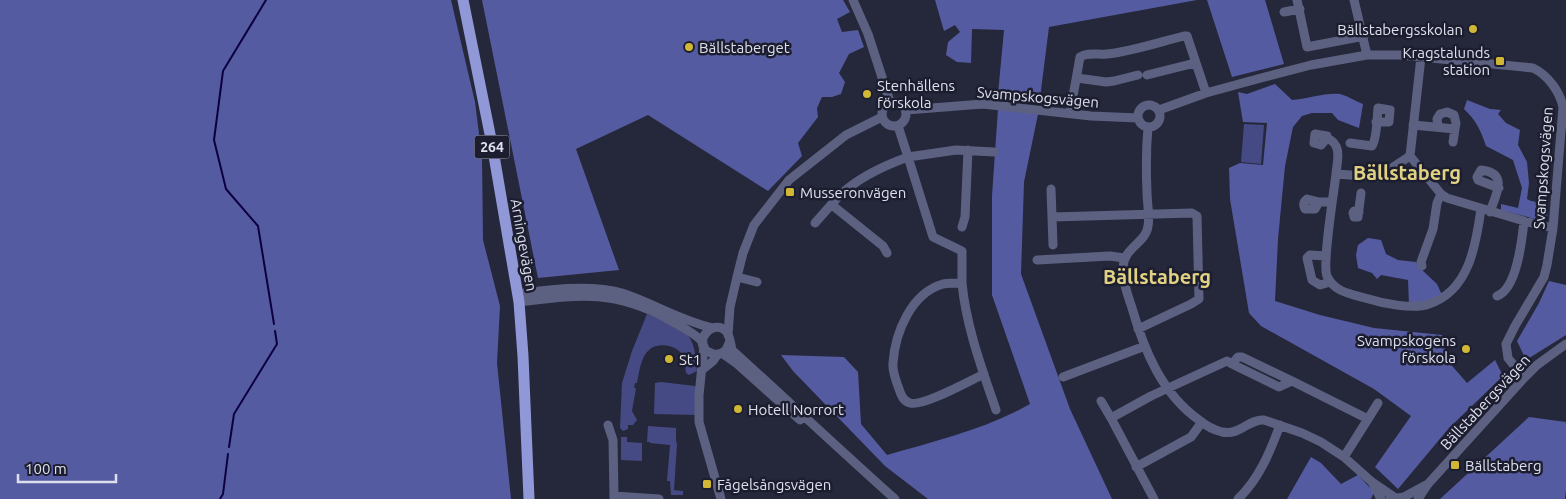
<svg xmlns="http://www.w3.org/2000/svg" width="1566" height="499" viewBox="0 0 1566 499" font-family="Ubuntu,sans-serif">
	<rect width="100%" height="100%" fill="#25283a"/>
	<path fill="#454a85" d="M1244,124L1264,125L1261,164L1241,162Z
		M647,314C683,330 695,327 697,371L689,375L686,373C685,367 686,359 682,354C675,345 658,342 649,350C641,356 639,373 637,383H635L634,388H636L632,411L637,420L633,425H628V429L623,431L620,428L622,383L632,351Z
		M661,382L695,386L697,390L695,415L654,414L655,383Z
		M648,426L676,428V441L677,444L674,490L683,491V495H671L670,481H667L670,445L650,443V442H647Z
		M621,437H627V442L642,443V461L621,460Z"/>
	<path fill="#555ba1" d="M0,0H451L475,102L482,158L483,240L500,306L497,363L511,499H0Z
		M482,0H843L850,12L837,19L842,32L858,30L864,47L849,54L839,73L845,82L841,94L832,97H822L817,108L818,117L798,143L802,156L768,191L648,115L576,149L619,270L538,278Z
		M935,0H1197L1049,27L1040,98L998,94L1004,30L972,29L971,63L957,62L946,55L948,42L960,32L955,25L944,31Z
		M1207,0H1265L1284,64L1232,77Z
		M1275,84L1292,100C1306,99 1328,92 1340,94C1348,96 1355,101 1363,104L1359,128L1338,120L1332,113H1312L1302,116L1293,127L1285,166L1278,239L1275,301L1320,315L1374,328L1442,335L1447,360L1467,383L1495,360L1503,376L1449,428L1398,489L1375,467L1411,416L1374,389L1261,326L1249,313L1230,199L1229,168L1240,163L1263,165L1267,123L1243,122L1238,92L1247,94Z
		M1467,100L1490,109L1501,110L1498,114L1506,123L1520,130L1518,145L1527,162L1529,183L1527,199L1531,201L1548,204L1547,218L1535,219L1501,210V204L1518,208L1522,188L1513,160L1486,146C1481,131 1476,120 1464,109Z
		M998,109L1038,114L1024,182L1021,274L1070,409L1112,499H928L885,466L793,371L781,355L844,357L858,372L861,424L887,455C935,441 986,429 1030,404L992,295V196Z
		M1368,238L1381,240L1386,254L1398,260L1416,262L1422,270L1437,284L1442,295L1429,301L1409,304L1408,280L1381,275L1377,279L1372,273L1358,268L1356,255L1358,245Z
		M1549,281L1566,285V335L1526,360L1517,341L1539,303Z
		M1529,417L1566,422V490L1565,499H1440Z
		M1311,457L1321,463L1341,484L1358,475L1374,492L1371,499H1287Z"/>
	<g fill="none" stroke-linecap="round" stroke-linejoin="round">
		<path stroke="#0d0041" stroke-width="2" d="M266,0L223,71L214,140L226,189L258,226L274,324
			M229,447L234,414L277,344L275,331
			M220,499L223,494L228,454"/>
		<path stroke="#5d6181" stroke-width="9" d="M853,0L868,34L890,102
			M1297,0L1307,47L1364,36
			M1354,0L1367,55
			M1284,12L1300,9
			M1421,57L1410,156L1441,194L1447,198L1524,221L1553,228
			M1147,75L1195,63
			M1077,78L1106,82L1114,81L1138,75
			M882 114a12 12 0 1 1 24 0a12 12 0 1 1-24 0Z
			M1138 116a11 11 0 1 1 22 0a11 11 0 1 1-22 0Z
			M906,110L983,104L1091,116L1138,118
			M1159,110L1206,93L1261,78L1311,65L1367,55H1400L1533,68C1548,75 1560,92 1563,107L1553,228L1547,265L1544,277L1515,326L1506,344L1508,358L1524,378
			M1070,113L1080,57C1087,52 1098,55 1107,54C1130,52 1160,42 1184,36H1187L1206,93
			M1413,125L1455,129L1453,142
			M1438,126L1437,119L1440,114L1447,112L1454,115L1456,123L1455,129
			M1148,127C1146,149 1146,170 1147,192C1147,203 1150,216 1148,226C1146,243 1124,247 1123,267C1122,280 1128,296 1132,308C1144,350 1162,394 1199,420C1205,425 1214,430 1222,432C1240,436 1248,419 1264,420L1302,433L1321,442L1344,457L1372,482L1394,497
			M1327,138L1321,145L1314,143L1315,134L1327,136V138C1343,145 1337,161 1336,174
			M1350,143L1372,146C1377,139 1377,118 1378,108L1390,110L1389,122H1376
			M1410,156L1378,177L1336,174C1334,192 1322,264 1327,276C1334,292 1351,294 1365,298C1381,303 1413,310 1429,304C1469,291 1476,245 1481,209
			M1051,189L1052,217L1192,213L1197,216L1199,299L1191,304L1138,329
			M1319,202L1315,209H1305C1303,205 1303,202 1307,199L1319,202H1332
			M832,205L883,246L887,253
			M1359,212L1354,211L1353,213L1354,217H1358L1361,193
			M1490,212C1496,194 1509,173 1481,170L1477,177L1478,180L1499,188
			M1052,217L1053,245
			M815,223C822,215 830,206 838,197C857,178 883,166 908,157L898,126
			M962,227L965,217L968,150
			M1326,256L1310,255L1307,258L1312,280L1320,285L1330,282
			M1037,260L1110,256L1124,258
			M1422,266L1421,262L1433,229L1437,203L1441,194
			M737,277L757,282
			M962,283C966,326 982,369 996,410
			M518,294C549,289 591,284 622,293C653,303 681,321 713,328
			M1497,296C1517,289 1522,240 1524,221
			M519,302C578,295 612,289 668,319C680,326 693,332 703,342
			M728,335L730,307L737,277L743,253L754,225L789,180L846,135L882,117
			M730,341L726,350C721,354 717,356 711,353C688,344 716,314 728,334C730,339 731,345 732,350C786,399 840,450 895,499
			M704,346L699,395V422L721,499
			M722,353L736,363L800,420
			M703,369L713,361L718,354
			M984,374C969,381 923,407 910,403C903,401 901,395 899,389C896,381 892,371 893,363C895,333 911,293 943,284C949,283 956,283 962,283V251L933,237L908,157L956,150L994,152
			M1063,377L1145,346
			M1292,381L1368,419L1378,403
			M1101,401L1111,418L1151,396L1227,361L1232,364L1279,387L1292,381L1242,357H1238L1232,364
			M1111,418L1154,499
			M608,425L613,440L614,496
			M1344,457L1368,419
			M1136,467L1191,437L1202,422
			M1373,484L1381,499
			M614,499V496L659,499
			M1238,499C1259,479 1270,452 1280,425
			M1390,499L1404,497L1426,485
			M1418,499L1428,484L1524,378L1537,365L1566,344"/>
		<path stroke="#9098d8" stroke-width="11" d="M463,0L492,144L519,302L523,356L529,499"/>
	</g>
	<g fill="#d0b736" stroke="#1c1e30" stroke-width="2">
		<circle cx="1473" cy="29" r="5"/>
		<circle cx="689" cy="47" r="5"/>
		<rect x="1495" y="56" width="10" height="10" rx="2.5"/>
		<circle cx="867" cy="94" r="5"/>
		<rect x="785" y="187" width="10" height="10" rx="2.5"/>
		<circle cx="1466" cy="349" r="5"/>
		<circle cx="669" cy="359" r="5"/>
		<circle cx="738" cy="409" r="5"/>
		<rect x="1450" y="460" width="10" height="10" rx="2.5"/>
		<rect x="702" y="479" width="10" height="10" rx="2.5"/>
	</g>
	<g text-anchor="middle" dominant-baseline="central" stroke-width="5" stroke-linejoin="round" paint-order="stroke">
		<rect fill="#1c1e30" stroke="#a4a6b4" stroke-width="1" x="474.5" y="135.5" width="35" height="23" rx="4"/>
		<g font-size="14" font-weight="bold" fill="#dee0ed">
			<text x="492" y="147">264</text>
		</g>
		<g font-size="15" fill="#dee0ed" stroke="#1c1e30" text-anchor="start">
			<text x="1463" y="29" text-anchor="end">Bällstabergsskolan</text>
			<text x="699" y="47">Bällstaberget</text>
			<text x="1490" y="52" text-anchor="end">Kragstalunds<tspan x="1490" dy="17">station</tspan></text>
			<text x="877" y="85">Stenhällens<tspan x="877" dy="17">förskola</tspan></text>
			<text x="800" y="192">Musseronvägen</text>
			<text x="1456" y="340" text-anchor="end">Svampskogens<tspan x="1456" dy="17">förskola</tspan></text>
			<text x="679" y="359">St1</text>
			<text x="748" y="409">Hotell Norrort</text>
			<text x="1465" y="465">Bällstaberg</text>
			<text x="717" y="484">Fågelsångsvägen</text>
		</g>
		<g font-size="15" fill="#dee0ed" stroke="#1c1e30">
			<text transform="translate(1038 97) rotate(5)">Svampskogsvägen</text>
			<text transform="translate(1543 168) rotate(-86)">Svampskogsvägen</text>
			<text transform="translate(524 245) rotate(80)">Arningevägen</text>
			<text transform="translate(1485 402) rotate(-47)">Bällstabergsvägen</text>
		</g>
		<g font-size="20" font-weight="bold" fill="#e1d183" stroke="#1c1e30">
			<text x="1407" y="172">Bällstaberg</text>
			<text x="1157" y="276">Bällstaberg</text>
		</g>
	</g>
	<path d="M18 474v8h98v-8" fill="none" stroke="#dee0ed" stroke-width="2.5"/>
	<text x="25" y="474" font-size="15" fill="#dee0ed" stroke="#1c1e30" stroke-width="4" paint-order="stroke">100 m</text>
</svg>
